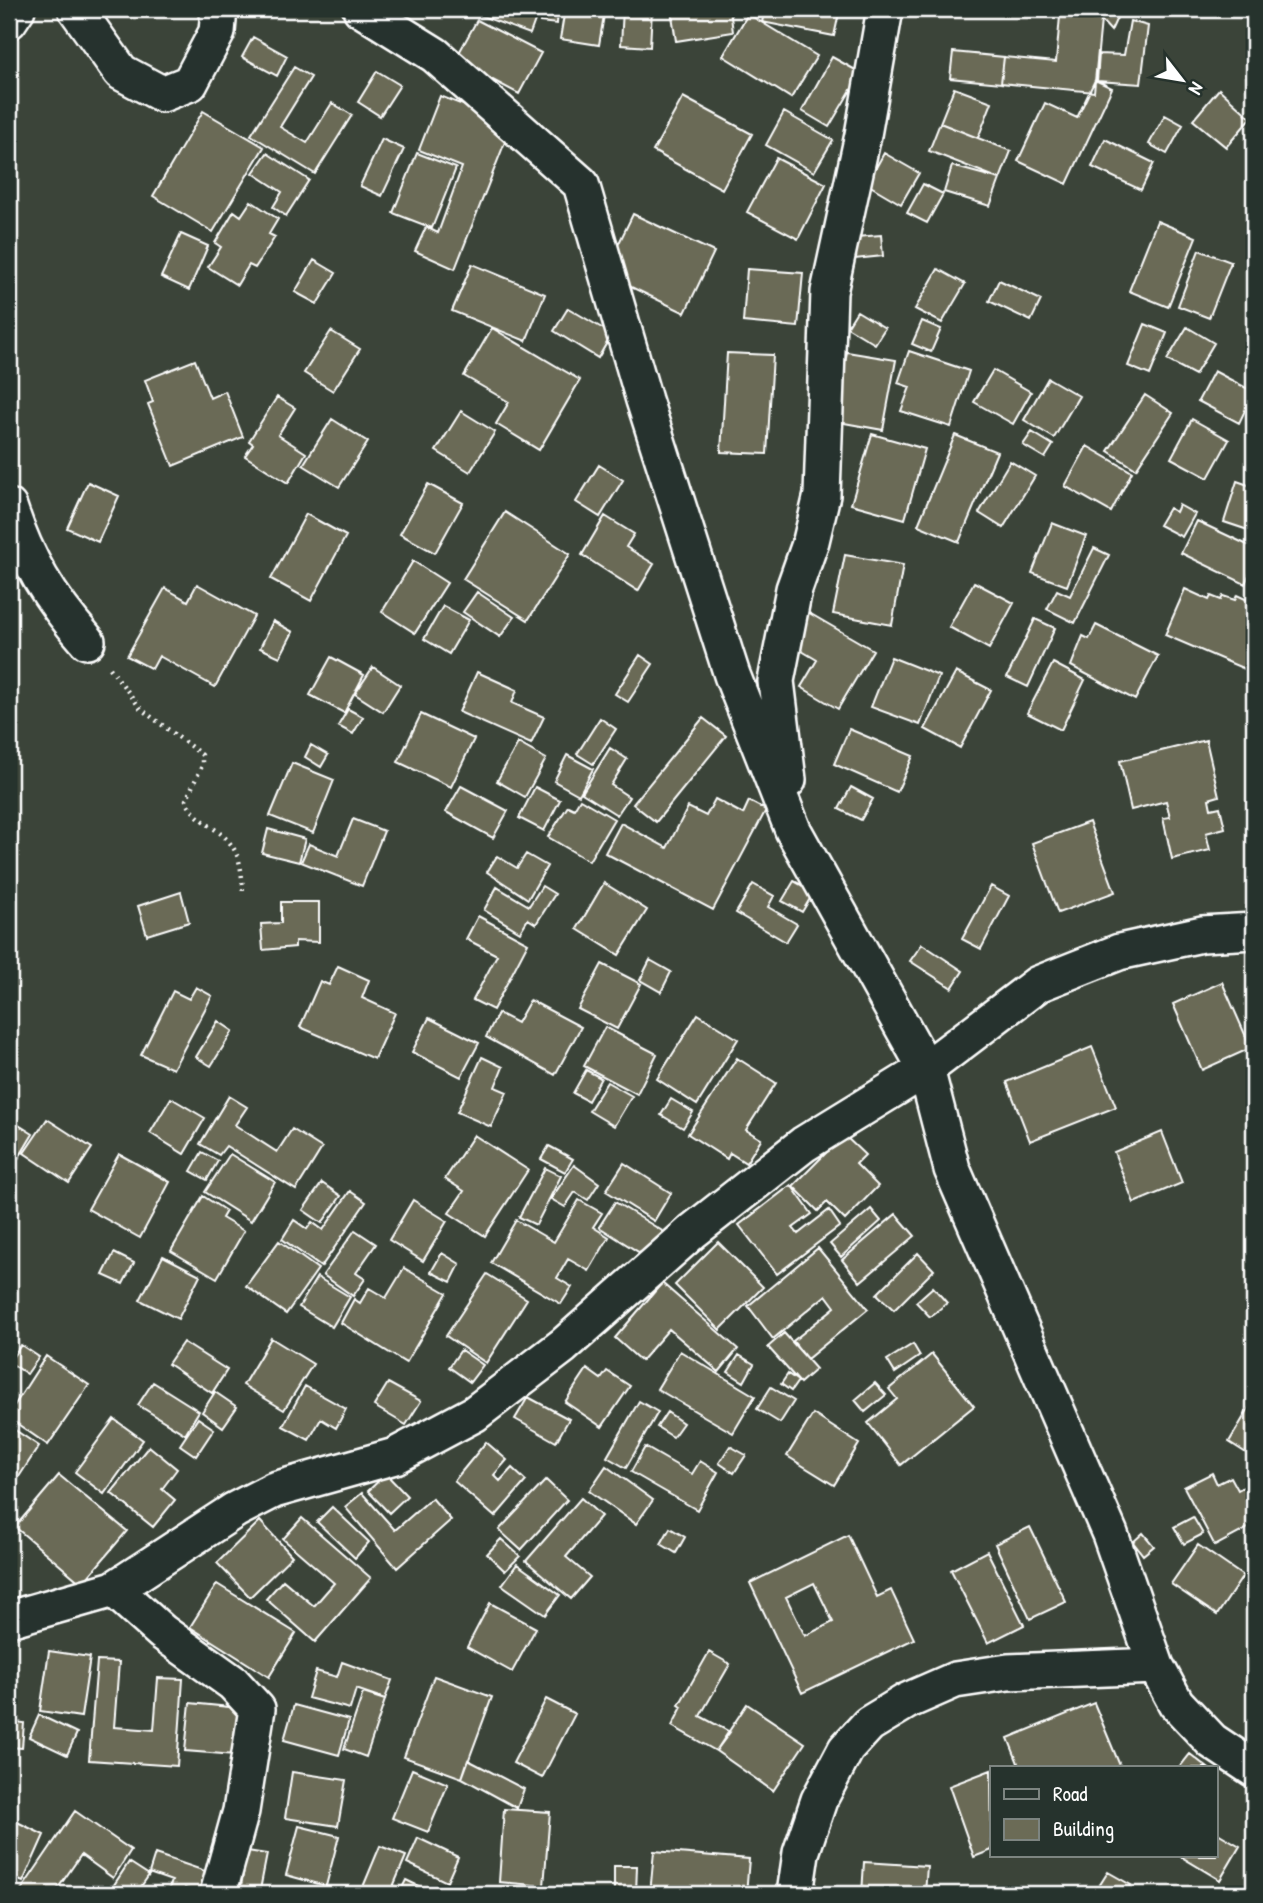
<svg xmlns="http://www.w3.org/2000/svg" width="1263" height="1903" viewBox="0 0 1263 1903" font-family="'Patrick Hand',sans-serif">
	<rect width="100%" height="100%" fill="#3b4439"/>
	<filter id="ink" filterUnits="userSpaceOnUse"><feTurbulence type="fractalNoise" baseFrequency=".0143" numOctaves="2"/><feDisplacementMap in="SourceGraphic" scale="14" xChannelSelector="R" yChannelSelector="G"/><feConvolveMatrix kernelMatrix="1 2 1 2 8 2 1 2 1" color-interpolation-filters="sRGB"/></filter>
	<g filter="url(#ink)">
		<path fill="#6b6b56" stroke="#fff" stroke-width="2" fill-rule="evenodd" d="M481,9H529L538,12L530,34L479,15Z
			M541,9H558L557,24L540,22Z
			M565,9H605L599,45L560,39Z
			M623,9H652L650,47L621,45Z
			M671,9H730L733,32L676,41Z
			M765,9H840L834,36L762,22Z
			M1064,9H1121L1111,31L1101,20L1060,16Z
			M748,14L817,56L791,98L723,56Z
			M1060,16L1101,20L1094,92L1001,83L1004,57L1056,62Z
			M477,20L541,53L519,94L455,60Z
			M1130,21L1148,26L1141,84L1097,81L1099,54L1124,55Z
			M253,37L287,56L277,76L242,57Z
			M953,52L1004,57L1001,83L950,78Z
			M832,57L861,73L829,127L802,111Z
			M294,67L311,77L280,127L307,143L332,103L352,115L315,174L251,135Z
			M377,71L400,85L380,116L358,102Z
			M1095,80L1112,88L1067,184L1018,161L1045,103L1077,118Z
			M954,88L992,102L978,138L940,123Z
			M1219,89L1251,118L1226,147L1193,120Z
			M440,96L512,124L455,269L415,251L426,227L438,233L462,167L419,150Z
			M683,97L752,134L722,189L653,151Z
			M203,111L264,147L213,232L153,196Z
			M784,112L833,140L814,172L766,145Z
			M1165,115L1183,125L1167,154L1149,144Z
			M940,123L1011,151L1000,179L929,151Z
			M382,139L404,149L382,196L360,186Z
			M1105,139L1154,163L1141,190L1092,167Z
			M267,153L309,180L286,216L273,207L282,192L253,173Z
			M417,153L456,168L432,228L393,213Z
			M884,153L919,173L901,204L867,184Z
			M776,158L826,184L798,239L747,212Z
			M952,166L1000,179L990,206L944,192Z
			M923,184L943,194L927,223L907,213Z
			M251,201L278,219L269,234L275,237L255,268L249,265L237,285L208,267L221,247L215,243L234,211L241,216Z
			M633,214L714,252L685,313L604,274Z
			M1157,221L1196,237L1168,307L1129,291Z
			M181,234L208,246L189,290L161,277Z
			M881,235L883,256L845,260L843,238Z
			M1199,250L1231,262L1209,318L1178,306Z
			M314,260L336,273L317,304L295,292Z
			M472,264L545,294L526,341L452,311Z
			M747,269L803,273L798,327L743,322Z
			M938,269L965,284L942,323L915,309Z
			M999,280L1041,300L1031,321L989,301Z
			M568,308L612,334L598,358L554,331Z
			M857,311L885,328L875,344L847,327Z
			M922,321L941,329L931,352L912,344Z
			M1145,324L1167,333L1150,375L1128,366Z
			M1187,327L1214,343L1195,375L1167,360Z
			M492,328L580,380L539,450L496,424L509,402L464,376Z
			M331,331L360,349L333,391L304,373Z
			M909,351L969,371L951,427L901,411L910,387L898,383Z
			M847,352L896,360L883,430L833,421Z
			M727,353L773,355L767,454L721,452Z
			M195,360L210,398L225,391L243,437L173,466L148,404L153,402L145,380Z
			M993,370L1031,392L1013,424L974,402Z
			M1214,371L1254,392L1239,423L1198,401Z
			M1048,378L1079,396L1054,438L1024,420Z
			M1145,395L1173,413L1136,469L1108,451Z
			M277,397L295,408L278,435L306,453L288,483L245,456L253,444L249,441Z
			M461,411L495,432L470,472L436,451Z
			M332,419L368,442L339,487L303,465Z
			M1192,419L1229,440L1208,478L1171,458Z
			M1032,432L1053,445L1045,458L1023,445Z
			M872,434L925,449L905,519L851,504Z
			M955,435L997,452L959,542L918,525Z
			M1087,446L1132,472L1111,512L1065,486Z
			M1010,461L1035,476L1003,528L979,513Z
			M599,465L623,480L600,517L576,502Z
			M1237,481L1254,487V532L1224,522Z
			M88,482L119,496L98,542L67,528Z
			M428,484L463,503L435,553L400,534Z
			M1179,505L1195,514L1182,537L1159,525L1169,508L1176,512Z
			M505,512L570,554L528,620L463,579Z
			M306,514L346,536L311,601L271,579Z
			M605,516L634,534L626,547L654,564L638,591L582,555Z
			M1197,521L1254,548V563L1245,584L1181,553Z
			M1052,523L1086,536L1067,586L1032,573Z
			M1094,548L1109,555L1075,623L1047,609L1057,590L1070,596Z
			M845,555L903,565L892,625L833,614Z
			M413,561L447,583L415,633L382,612Z
			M974,582L1014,603L989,649L949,627Z
			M197,584L254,616L215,687L159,656L152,669L127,656L165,588L188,601Z
			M1185,589L1209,600L1211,596L1221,600L1223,596L1235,600L1237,595L1254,603V673L1165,635Z
			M477,592L514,617L500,637L463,612Z
			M443,606L469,620L449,654L424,639Z
			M804,610L873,650L838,709L801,687L817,660L785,641Z
			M1035,619L1055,628L1028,687L1007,677Z
			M273,621L293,632L280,657L260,648Z
			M1096,625L1158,656L1135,700L1071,666L1083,636L1089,639Z
			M640,655L653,664L628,702L615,694Z
			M331,657L364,675L344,713L310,695Z
			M891,657L939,676L920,725L871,707Z
			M1053,663L1085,680L1061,730L1027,713Z
			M373,667L400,685L383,712L355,694Z
			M477,672L517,690L512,703L544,717L531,744L459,712Z
			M956,672L991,690L960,748L925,729Z
			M348,709L363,717L353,734L338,726Z
			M421,714L474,739L451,787L398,762Z
			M600,718L616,729L593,764L577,754Z
			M703,718L726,736L656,822L633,804Z
			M849,729L913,756L897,792L834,764Z
			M1206,740L1219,796L1209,799L1211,809L1220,807L1225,828L1206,833L1210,850L1172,859L1163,818L1170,817L1166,801L1131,810L1120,761Z
			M518,743L546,759L525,797L497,781Z
			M311,745L328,755L321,767L305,757Z
			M610,748L627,759L611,785L629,797L617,815L582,793Z
			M567,755L593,769L579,795L554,781Z
			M292,763L334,780L313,833L270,816Z
			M461,786L508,811L493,838L446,812Z
			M535,787L560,800L544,831L519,818Z
			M851,787L873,799L861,820L839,809Z
			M580,799L614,819L589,861L548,837L568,806L574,809Z
			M715,799L743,814L749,801L766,810L713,910L605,853L621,823L667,848L688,807L706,816Z
			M353,819L384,831L362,886L301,862L309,844L338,856Z
			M1089,822L1115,892L1058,913L1032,843Z
			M268,829L305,839L299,862L262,853Z
			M526,854L547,866L528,899L487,872L497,856L517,868Z
			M794,881L814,892L802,912L782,901Z
			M604,883L647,910L619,955L577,929Z
			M753,884L774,896L768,907L797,924L786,942L736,913Z
			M542,886L555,894L536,924L528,919L520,932L484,910L497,887L529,906Z
			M991,886L1009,896L981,949L962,939Z
			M181,892L189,922L147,935L138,906Z
			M281,902H319V942L295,941V947L263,950L261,924L281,923Z
			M478,916L528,943L493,1010L473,1000L497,955L466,939Z
			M922,944L963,971L952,988L910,961Z
			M650,960L671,972L661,992L640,980Z
			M602,964L641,984L617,1029L578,1009Z
			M338,966L369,980L362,998L395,1013L374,1059L300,1027L320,981L329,985Z
			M1222,982L1251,1048L1202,1070L1173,1004Z
			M196,987L212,996L173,1069L141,1055L173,991L189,999Z
			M530,1000L581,1027L555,1075L486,1037L498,1013L517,1023Z
			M698,1014L738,1039L697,1105L657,1079Z
			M429,1018L479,1043L461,1077L412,1052Z
			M218,1021L233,1031L211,1066L196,1057Z
			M605,1027L657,1054L637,1094L584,1066Z
			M1092,1047L1116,1107L1030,1141L1007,1082Z
			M482,1057L503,1067L495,1087L507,1092L491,1127L457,1112Z
			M737,1058L776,1083L746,1130L761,1139L746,1163L730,1153L727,1159L688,1134Z
			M586,1070L601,1078L588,1101L573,1093Z
			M607,1082L632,1096L614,1126L589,1111Z
			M229,1096L247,1107L235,1125L277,1152L292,1129L322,1148L296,1190L226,1146L219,1155L200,1144Z
			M171,1098L205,1118L184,1154L150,1133Z
			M671,1099L693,1112L683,1128L661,1115Z
			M9,1119L33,1134L9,1174Z
			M47,1119L92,1148L69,1183L24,1153Z
			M1162,1132L1182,1183L1134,1203L1114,1152Z
			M474,1135L528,1170L485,1236L449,1213L464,1191L445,1179Z
			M844,1135L865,1155L856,1164L878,1186L845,1220L827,1202L818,1211L793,1186Z
			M549,1146L573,1159L565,1172L541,1159Z
			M202,1152L218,1161L207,1180L191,1171Z
			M119,1154L170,1182L140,1238L88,1209Z
			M230,1154L275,1182L251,1221L205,1192Z
			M624,1163L671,1193L654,1221L606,1191Z
			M574,1165L599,1183L588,1200L575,1192L565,1207L551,1199Z
			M545,1168L561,1176L536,1225L519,1217Z
			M322,1183L341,1196L322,1223L303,1210Z
			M791,1185L812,1214L793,1228L798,1234L829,1210L840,1226L777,1274L739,1225Z
			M350,1191L366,1202L321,1267L282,1239L294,1220L307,1229L312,1222L323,1230Z
			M203,1196L226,1211L222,1218L244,1231L217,1278L171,1251Z
			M413,1200L447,1221L423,1261L389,1240Z
			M579,1200L602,1213L593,1227L609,1237L589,1271L568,1259L557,1278L572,1287L561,1304L491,1263L516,1220L554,1242Z
			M615,1202L664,1232L648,1258L599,1227Z
			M871,1209L881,1221L841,1257L830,1244Z
			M896,1214L915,1236L860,1282L842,1260Z
			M355,1230L376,1244L356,1273L365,1279L353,1296L323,1275Z
			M279,1241L318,1269L286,1314L246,1286Z
			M718,1242L763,1287L720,1330L675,1285Z
			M818,1248L868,1309L807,1359L793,1341L835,1307L826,1295L773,1339L748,1306Z
			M114,1253L134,1263L123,1284L103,1275Z
			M442,1253L460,1264L451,1282L431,1272Z
			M918,1253L934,1270L894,1310L877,1294Z
			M163,1256L200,1275L178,1319L140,1300Z
			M404,1268L447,1293L406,1363L341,1323L354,1299L360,1303L369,1288L386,1298Z
			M487,1274L527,1299L486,1363L446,1336Z
			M317,1277L350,1297L332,1327L299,1307Z
			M662,1283L738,1349L719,1372L669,1329L641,1361L615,1338Z
			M933,1287L947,1303L930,1317L916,1302Z
			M784,1333L816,1369L800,1383L768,1347Z
			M271,1338L313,1364L284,1410L243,1385Z
			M183,1342L227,1370L212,1393L168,1364Z
			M913,1344L920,1356L895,1373L887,1360Z
			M21,1345L39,1357L27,1374L9,1362Z
			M461,1350L483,1365L470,1382L449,1367Z
			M680,1351L755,1396L733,1433L657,1389Z
			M932,1354L974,1406L901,1465L868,1423L897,1399L889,1389Z
			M739,1355L754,1364L744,1382L728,1372Z
			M46,1356L89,1385L48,1445L9,1418V1402L14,1406Z
			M587,1369L601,1379L607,1371L630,1386L602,1427L565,1402Z
			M788,1374L798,1381L791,1391L781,1384Z
			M153,1382L199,1411L185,1434L138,1405Z
			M388,1383L421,1401L406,1425L374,1406Z
			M875,1383L886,1395L865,1412L855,1400Z
			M305,1386L346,1409L336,1428L321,1419L309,1440L283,1426Z
			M771,1387L794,1401L780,1423L757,1409Z
			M215,1392L237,1407L223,1427L202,1412Z
			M528,1397L569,1419L556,1442L515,1419Z
			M639,1401L658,1412L626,1468L607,1457Z
			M1252,1403L1254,1404V1458L1229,1442Z
			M667,1412L683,1423L673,1437L657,1427Z
			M813,1414L859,1444L834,1485L787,1456Z
			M198,1418L214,1429L196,1456L180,1445Z
			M114,1419L143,1440L104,1494L75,1472Z
			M9,1426L39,1446L9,1492Z
			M486,1442L507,1460L494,1475L500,1481L512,1468L526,1481L495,1517L454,1481Z
			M149,1446L177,1469L162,1489L175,1500L153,1527L111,1493Z
			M730,1446L746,1455L734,1473L719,1463Z
			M645,1447L692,1474L700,1461L718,1472L697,1510L631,1472Z
			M606,1466L653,1500L636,1524L589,1491Z
			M1212,1473L1217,1484L1231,1477L1238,1490L1247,1485L1254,1498V1525L1215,1546L1184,1487Z
			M386,1474L407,1496L389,1513L368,1491Z
			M59,1475L127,1531L82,1584L15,1527Z
			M546,1480L567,1500L521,1550L499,1530Z
			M362,1493L395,1530L432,1498L451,1520L397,1568L345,1507Z
			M581,1498L601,1516L566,1557L590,1577L571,1599L526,1561Z
			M332,1507L369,1542L355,1558L317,1522Z
			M1193,1517L1203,1534L1184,1544L1174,1527Z
			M302,1518L371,1578L315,1642L266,1599L283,1580L314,1606L334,1583L283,1539Z
			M260,1521L292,1556L250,1597L217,1563Z
			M1030,1527L1066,1602L1030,1619L995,1544Z
			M670,1528L685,1537L676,1553L661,1544Z
			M1143,1533L1154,1546L1143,1555L1133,1542Z
			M848,1535L877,1597L891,1590L914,1639L802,1693L750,1583ZM814,1583L833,1622L805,1636L786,1597Z
			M501,1539L520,1556L505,1571L487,1554Z
			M1198,1545L1243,1576L1217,1615L1171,1584Z
			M987,1551L1024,1625L988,1643L951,1570Z
			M517,1564L560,1595L545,1615L502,1585Z
			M217,1584L296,1633L269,1677L190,1627Z
			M490,1603L536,1628L512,1672L467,1647Z
			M49,1651L90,1657L81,1717L40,1711Z
			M709,1652L730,1664L700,1716L730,1732L716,1751L672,1726L682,1707L679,1705Z
			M97,1661L119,1662L114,1727L154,1730L158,1678L183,1679L177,1766L89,1760Z
			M342,1662L392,1680L385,1699L356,1689L350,1709L308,1698L316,1671L337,1677Z
			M434,1676L492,1697L462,1778L404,1757Z
			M363,1693L385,1700L366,1757L344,1749Z
			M546,1699L575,1714L542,1778L513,1763Z
			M190,1703L239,1708L235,1755L185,1751Z
			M1094,1703L1121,1768H1020L1008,1738Z
			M747,1704L805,1743L773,1791L716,1751Z
			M294,1705L349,1720L339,1755L284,1740Z
			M39,1715L77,1733L67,1755L29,1737Z
			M9,1721L24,1723L22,1748L9,1747Z
			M1190,1754L1208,1768H1179Z
			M468,1760L524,1789L517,1808L462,1778Z
			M412,1769L448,1784L428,1832L392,1818Z
			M991,1770L992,1850L974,1857L949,1786Z
			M292,1772L346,1780L338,1826L285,1818Z
			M504,1809L550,1812L544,1886L499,1882Z
			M75,1811L131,1850L113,1878L81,1855L54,1894H21L19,1893Z
			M9,1818L44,1835L23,1882L9,1876Z
			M299,1826L339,1836L326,1886L286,1875Z
			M1216,1832L1240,1846L1220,1880L1180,1856H1216Z
			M418,1838L458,1857L447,1882L407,1863Z
			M380,1846L406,1856L390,1894H360Z
			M247,1851L267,1854L260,1890L241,1886Z
			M654,1851L749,1859L746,1894H650Z
			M155,1854L208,1872L200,1894L185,1888V1894H167L172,1881L149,1873Z
			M129,1862L149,1875L138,1891L142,1894H108Z
			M864,1862L927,1866L925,1894H862Z
			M614,1866H637L636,1894H614Z
			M1108,1872L1131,1885L1125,1894H1094Z
			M406,1880L435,1894H399Z"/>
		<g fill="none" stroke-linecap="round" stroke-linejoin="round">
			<defs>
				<path id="minor" d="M76,9L121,72L162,94L190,83L217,32L219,9
					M361,9L435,55L581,184L644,400L732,675L793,830L926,1069L952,1169L1110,1534L1156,1666L1176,1703L1212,1741L1254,1769
					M9,21L17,9
					M9,507C27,561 49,598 87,641
					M788,780L776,681L794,589L811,541L822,495L829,292L863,135L885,9
					M114,1589L162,1632L233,1683L257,1709L241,1811L218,1894
					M9,1619L114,1589L235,1510L274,1490L395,1456L474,1414L563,1346L693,1231L804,1144L926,1069L1038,984L1119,952L1202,934L1254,931
					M795,1894L801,1853L819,1800L846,1749L869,1724L907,1701L955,1680L1008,1672L1156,1666"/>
			</defs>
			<use href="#minor" stroke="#fff" stroke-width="40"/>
			<path stroke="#fff" stroke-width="4.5" stroke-dasharray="2 5" stroke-linecap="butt" d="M110,668L141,709L202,755V766L186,800C195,821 216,826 229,842C242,857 242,877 243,895"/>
			<use href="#minor" stroke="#26332d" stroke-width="35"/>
		</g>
	</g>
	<rect width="1263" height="1903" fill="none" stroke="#26332d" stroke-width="35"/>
	<rect x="18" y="18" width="1228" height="1868" fill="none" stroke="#fff" stroke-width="2.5" filter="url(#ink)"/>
	<rect x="990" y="1766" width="228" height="91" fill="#26332d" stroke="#7d8581" stroke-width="2"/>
	<rect x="1004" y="1789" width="35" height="10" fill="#26332d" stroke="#7d8581" stroke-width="2"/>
	<text x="1053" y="1801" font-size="21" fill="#ffffff">Road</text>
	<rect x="1004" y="1819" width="35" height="21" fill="#6b6b56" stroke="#7d8581" stroke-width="2"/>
	<text x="1053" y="1836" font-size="21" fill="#ffffff">Building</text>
	<g transform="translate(1182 80) rotate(121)" stroke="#26332d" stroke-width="5" paint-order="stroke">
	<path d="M0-5L12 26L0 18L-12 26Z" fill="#ffffff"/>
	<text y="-10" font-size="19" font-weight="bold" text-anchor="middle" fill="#ffffff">N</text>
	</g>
</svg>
